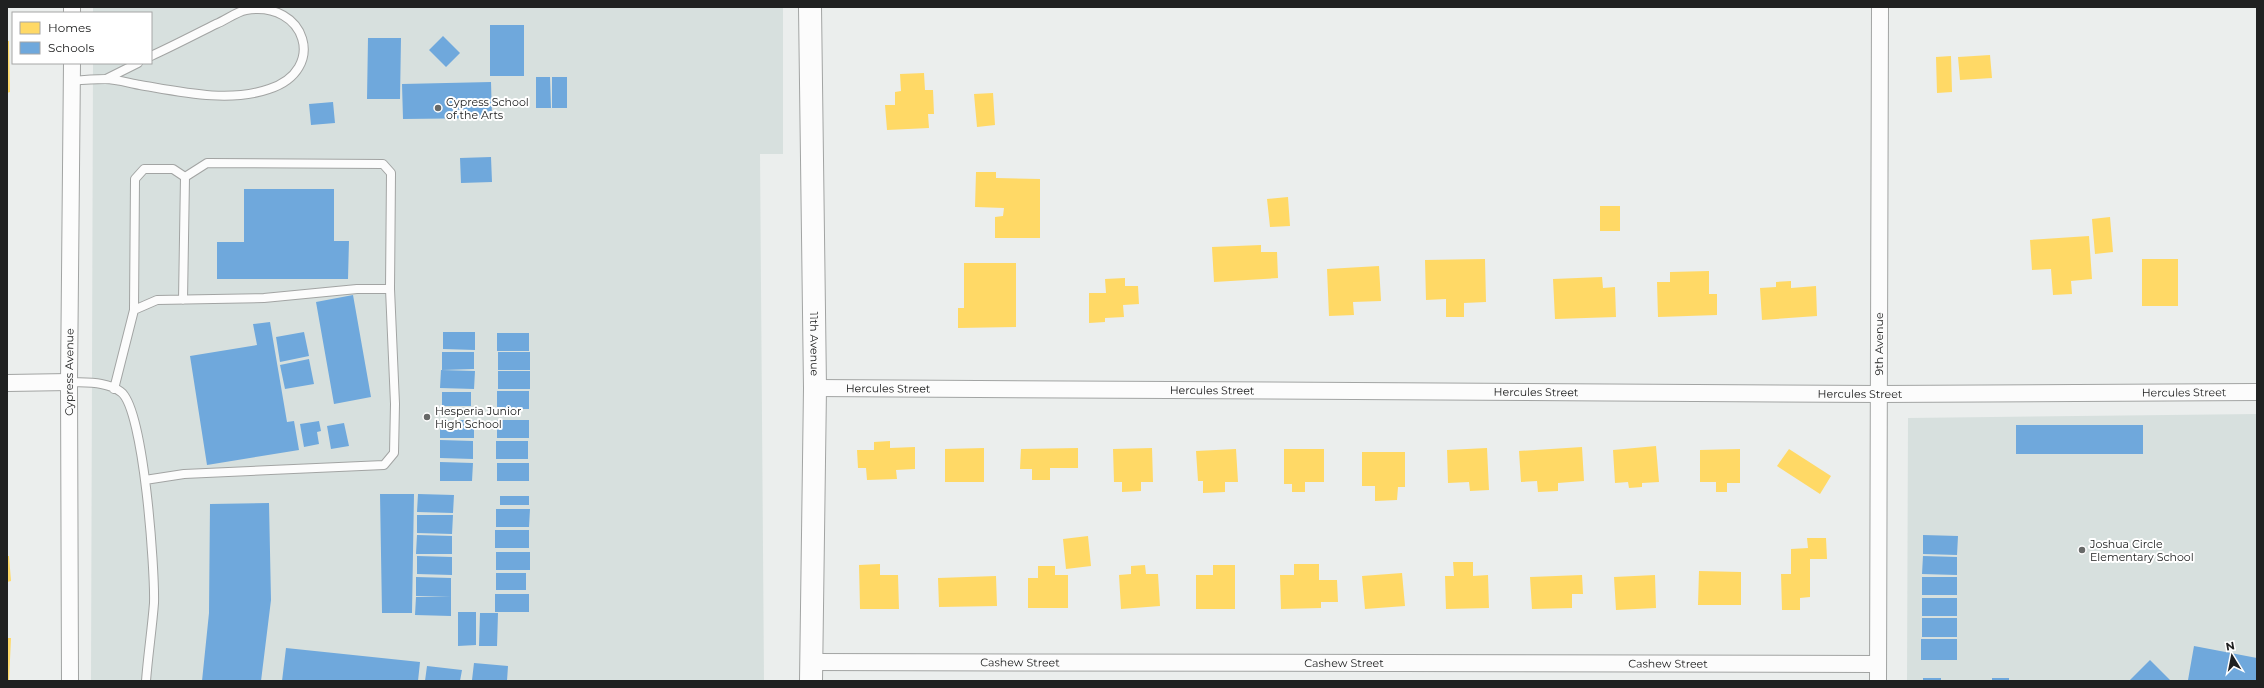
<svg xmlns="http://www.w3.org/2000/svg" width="2264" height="688" viewBox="0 0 2264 688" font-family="Montserrat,sans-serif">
	<rect width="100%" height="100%" fill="#ebeeed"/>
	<path fill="#d7e0de" d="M93,7H783V154H760L764,681H91L93,63H151V13H93Z
		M2257,414V681H1907L1908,418Z"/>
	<path fill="#ffd966" d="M7,41H9L10,92L7,93Z
		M1990,55L1992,78L1960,80L1958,57Z
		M1951,56L1952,92L1937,93L1936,57Z
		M924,73L925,90H933L934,114H928L929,128L887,130L885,105H895V92L901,91L900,74Z
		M993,93L995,125L977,127L974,94Z
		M976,172H996V178L1040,179V238H995V217L1003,216L1004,208L975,207Z
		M1288,197L1290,226L1270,227L1267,199Z
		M1600,206H1620V231H1600Z
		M2110,217L2113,252L2095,254L2092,219Z
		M2089,236L2092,279L2071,281L2072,294L2053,295L2051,269L2032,270L2030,240Z
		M1261,245V252H1277L1278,278L1214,282L1212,247Z
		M1485,259L1486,302L1464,303V317H1446V299L1426,300L1425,260Z
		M2142,259H2178V306H2142Z
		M964,263H1016V327L958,328V308H964Z
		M1379,266L1381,301L1353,302L1354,315L1329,316L1327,269Z
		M1709,271V294H1717V315L1658,317L1657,282H1670V272Z
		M1602,277L1603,288L1615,287L1616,317L1555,319L1553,279Z
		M1125,278V286H1138L1139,304L1123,305L1124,317L1105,318V322L1089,323V293H1106L1105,279Z
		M1791,281V288L1816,286L1817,316L1762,320L1760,288L1776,287V282Z
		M890,441V448L915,447V469L896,470L897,479L867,480L866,468H858L857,450H874V442Z
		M1656,446L1659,482L1642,483V487L1629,488L1628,482L1615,483L1613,450Z
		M1582,447L1584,481L1558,483V491L1538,492L1537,481L1521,482L1519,451Z
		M984,448V482H945V449Z
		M1078,448V468H1050V480H1032V469H1020L1021,449Z
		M1152,448L1153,482H1141V491L1122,492V482H1114L1113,449Z
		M1487,448L1489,490L1470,491L1469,482L1448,483L1447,450Z
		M1236,449L1238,482H1225V492L1203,493V481H1198L1196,451Z
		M1284,449H1324V482H1305V492H1292V484H1284Z
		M1740,449V483H1727V492H1716V482H1700V450Z
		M1789,449L1831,476L1820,494L1777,466Z
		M1362,452H1405V487H1398L1397,500L1375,501V486H1362Z
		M1088,536L1091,566L1066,569L1063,539Z
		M1807,538H1826L1827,559H1810V597L1800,598V610H1782L1781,574H1791V549L1808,548Z
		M7,556H9L11,581L7,582Z
		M1453,562H1473V576L1488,575L1489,608L1446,609L1445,576H1454Z
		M880,564V575H898L899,609H860L859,565Z
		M1294,564H1319V580H1337L1338,602H1321V608L1281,609L1280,575H1294Z
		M1145,565L1146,574H1158L1160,606L1121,609L1119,575L1131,574V566Z
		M1213,565H1235V609H1196V575H1213Z
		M1038,566H1055V575H1068V608H1028V578H1038Z
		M1699,571L1741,572V605H1698Z
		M1402,573L1405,606L1365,609L1362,576Z
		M1582,575L1583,594H1572V608L1532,609L1530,577Z
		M1655,575L1656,608L1616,610L1614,577Z
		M996,576L997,606L939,607L938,578Z
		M7,638H11L9,681H7Z"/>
	<path fill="#6fa8dc" d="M490,25H524V76H490Z
		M443,36L460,53L446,67L429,50Z
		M368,38H401L400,99H367Z
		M536,77H550L551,108H536Z
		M552,77H567V108H552Z
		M491,82L492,118L403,119L402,84Z
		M333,102L335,123L311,125L309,104Z
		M491,157L492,182L461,183L460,158Z
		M244,189H334V241H349L348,279H217V242H244Z
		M353,295L371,397L334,404L316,302Z
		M270,322L287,422L294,421L299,450L207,465L190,356L257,345L253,324Z
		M304,332L309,356L280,362L276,337Z
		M443,332H475V350L443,349Z
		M497,333H529V351H497Z
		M442,352H474V369L442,370Z
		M498,352H530V370H498Z
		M309,359L314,384L285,389L280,365Z
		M441,370L475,371L474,389L440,388Z
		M498,371H530V389H498Z
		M497,391H529V409H497Z
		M442,392H471V406H442Z
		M440,420H474V438H440Z
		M497,420H529V438H497Z
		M319,421L321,431L317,432L319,444L304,447L300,424Z
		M344,423L349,446L331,449L327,426Z
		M2016,425H2143V454H2016Z
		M440,440L473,441V459L440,458Z
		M496,441H528V459H496Z
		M440,462L473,463L472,481H440Z
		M497,463H529V481H497Z
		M380,494H414L412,613H382Z
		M418,494L454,495L453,513L417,512Z
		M500,496H529V505H500Z
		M269,503L271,600L261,681H202L209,613L210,504Z
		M496,509H530L529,527H496Z
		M417,515H453L452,534L417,533Z
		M495,530H529V548H495Z
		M417,535L452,536V554H416Z
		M1923,535L1958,536L1957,555L1923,554Z
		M496,552H530V570H496Z
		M417,556L452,557V575L417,574Z
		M1923,556L1957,557V575L1922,574Z
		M496,573H526V590H496Z
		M416,577L451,578V597L416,596Z
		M1922,577H1957V595H1922Z
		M495,594H529V612H495Z
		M416,597H451V616L415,615Z
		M1922,598H1957V616H1922Z
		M458,612H476V645L458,646Z
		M480,613H498L497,646H479Z
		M1922,618H1957V637H1922Z
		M1921,639H1957V660H1921Z
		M2194,646L2257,658V681L2188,680Z
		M286,648L420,662L418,681H282Z
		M2150,660L2171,681H2129Z
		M474,663L508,666L507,681L472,680Z
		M427,666L462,670L460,681H425Z
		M1923,678H1941V681H1923Z
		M1992,678H2009V681H1992Z"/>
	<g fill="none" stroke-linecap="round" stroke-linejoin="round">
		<defs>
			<path id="lane" d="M106,79L138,63
				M71,81C82,80 94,79 105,79C116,79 129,83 140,85C181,92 229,103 269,89C328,70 306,0 246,10C236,12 226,20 216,24C194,35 173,46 151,56
				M134,310L135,179L144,169H173L185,177L183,300
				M69,382C86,383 107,381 121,392C144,409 155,571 154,603C152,629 148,655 146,681
				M114,389L134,310L157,300L264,298L357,289H390L391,173L383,164L207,163L185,177
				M145,480L184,474L384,465L394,453L395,404L390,289"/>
			<g id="street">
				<path d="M72,13V7"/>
				<path d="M7,383L69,382"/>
				<path id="s1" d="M815,388L1880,394L2257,392"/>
				<path id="s2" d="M811,662L1878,664"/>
				<path id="s3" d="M70,681L69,382L72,63"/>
				<path id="s4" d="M1878,681L1880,7"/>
			</g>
			<g id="secondary">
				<path id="s5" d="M810,7L815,388L811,681"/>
			</g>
		</defs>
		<use href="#lane" stroke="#a2a4a3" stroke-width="10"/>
		<use href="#street" stroke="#a2a4a3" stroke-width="18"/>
		<use href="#secondary" stroke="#a2a4a3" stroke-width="24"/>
		<use href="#lane" stroke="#fcfcfc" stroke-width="8"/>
		<use href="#street" stroke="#fcfcfc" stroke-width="16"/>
		<use href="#secondary" stroke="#fcfcfc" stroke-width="22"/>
	</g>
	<g fill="#676968" stroke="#fff" stroke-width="1.5">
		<circle cx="438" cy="108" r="4"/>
		<circle cx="427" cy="417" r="4"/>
		<circle cx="2082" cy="550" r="4"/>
	</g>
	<g text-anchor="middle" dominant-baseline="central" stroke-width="4" stroke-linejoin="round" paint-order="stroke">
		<g font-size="11" fill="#202121" stroke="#fff" text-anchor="start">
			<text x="446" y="102">Cypress School<tspan x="446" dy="13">of the Arts</tspan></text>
			<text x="435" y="411">Hesperia Junior<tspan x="435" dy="13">High School</tspan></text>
			<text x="2090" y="544">Joshua Circle<tspan x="2090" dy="13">Elementary School</tspan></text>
		</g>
		<g font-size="11" fill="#202121" stroke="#fff">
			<text stroke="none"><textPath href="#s5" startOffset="337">11th Avenue</textPath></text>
			<text stroke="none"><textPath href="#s4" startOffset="337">9th Avenue</textPath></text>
			<text stroke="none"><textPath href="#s3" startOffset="309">Cypress Avenue</textPath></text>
			<text stroke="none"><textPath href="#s1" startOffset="73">Hercules Street</textPath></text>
			<text stroke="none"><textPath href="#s1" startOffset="397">Hercules Street</textPath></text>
			<text stroke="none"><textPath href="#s1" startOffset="721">Hercules Street</textPath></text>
			<text stroke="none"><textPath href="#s1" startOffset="1369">Hercules Street</textPath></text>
			<text stroke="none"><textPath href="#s1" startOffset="1045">Hercules Street</textPath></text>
			<text stroke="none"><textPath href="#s2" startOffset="209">Cashew Street</textPath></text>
			<text stroke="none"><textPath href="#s2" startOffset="533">Cashew Street</textPath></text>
			<text stroke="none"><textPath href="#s2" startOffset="857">Cashew Street</textPath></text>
		</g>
	</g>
	<rect width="2264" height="688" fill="none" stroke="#202121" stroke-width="16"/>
	<rect x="12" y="12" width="140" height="52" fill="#ffffff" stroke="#a6a6a6"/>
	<rect x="20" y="22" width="20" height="12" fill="#ffd966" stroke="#a6a6a6"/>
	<text x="48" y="32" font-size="12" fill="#202121">Homes</text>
	<rect x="20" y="42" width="20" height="12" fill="#6fa8dc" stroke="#a6a6a6"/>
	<text x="48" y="52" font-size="12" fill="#202121">Schools</text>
	<g transform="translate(2232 656) rotate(350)" stroke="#ffffff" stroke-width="3" paint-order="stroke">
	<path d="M0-3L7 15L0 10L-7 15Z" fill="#202121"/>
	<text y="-6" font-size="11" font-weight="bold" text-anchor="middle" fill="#202121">N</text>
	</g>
</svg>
